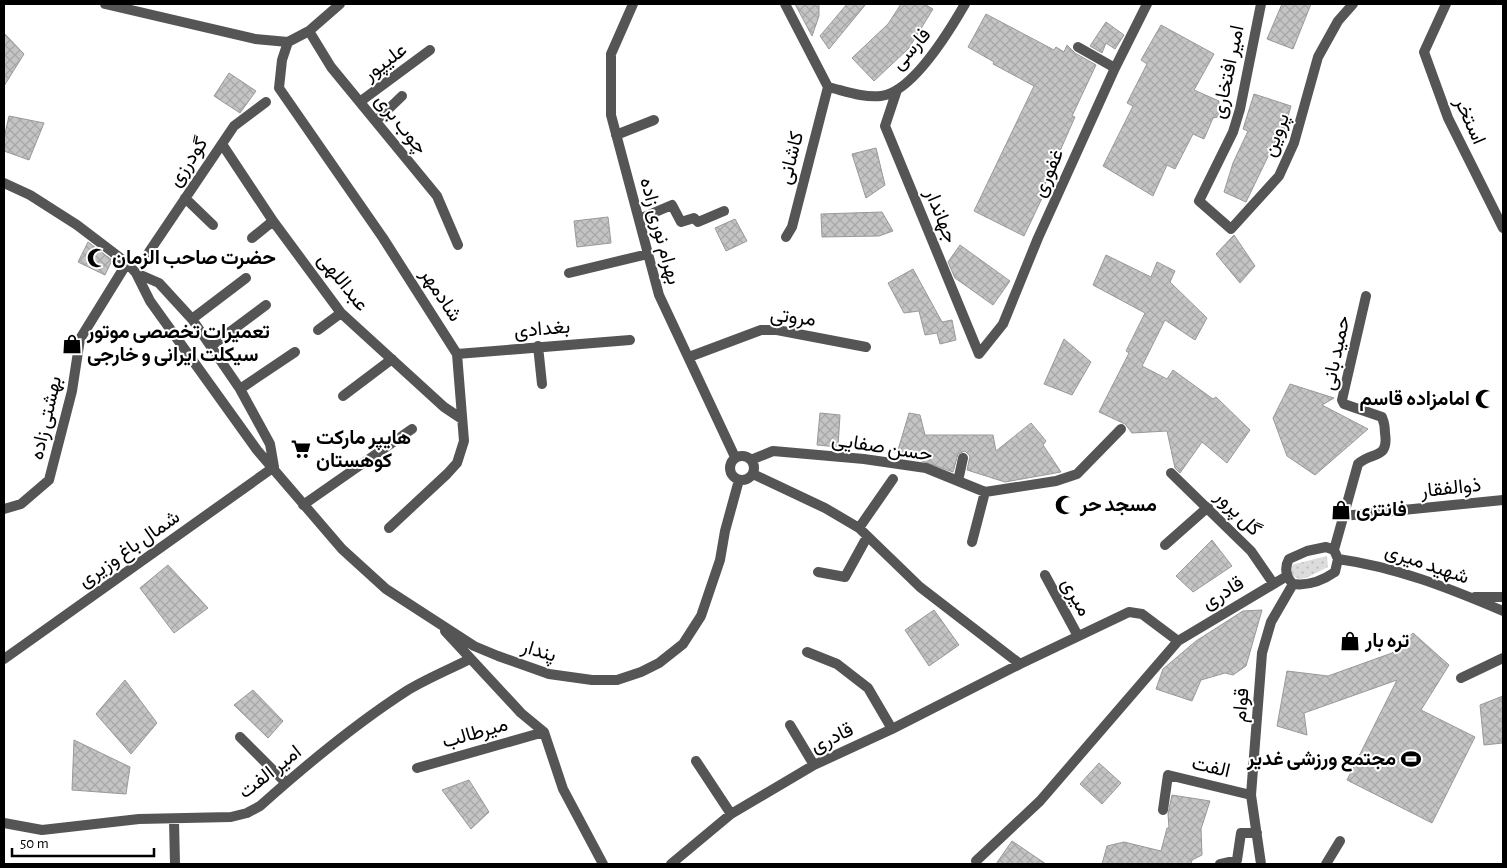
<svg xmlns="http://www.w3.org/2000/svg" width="1507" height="868" viewBox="0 0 1507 868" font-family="'Alegreya Sans',Vazirmatn,sans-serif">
	<defs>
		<pattern id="grass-dots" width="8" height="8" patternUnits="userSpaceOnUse" patternTransform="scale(1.25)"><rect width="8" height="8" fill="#dcdcdc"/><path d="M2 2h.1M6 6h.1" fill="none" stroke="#bbb" stroke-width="1.8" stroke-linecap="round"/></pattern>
		<pattern id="building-cross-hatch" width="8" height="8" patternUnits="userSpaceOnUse" patternTransform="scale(1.25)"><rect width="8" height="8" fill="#c4c4c4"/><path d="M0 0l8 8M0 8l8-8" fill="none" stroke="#a7a7a7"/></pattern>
	</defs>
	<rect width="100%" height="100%" fill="#fff"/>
	<path fill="url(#grass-dots)" d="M1327,556L1328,567L1306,578L1299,579L1290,574L1291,566L1295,564Z"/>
	<path fill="url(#building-cross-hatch)" stroke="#999" d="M795,4H819V16L812,36Z
		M847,4H866L829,49L820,36Z
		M901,4H924L933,9L909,48L874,81L852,58L888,24Z
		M1282,4H1311L1293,49L1267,39Z
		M986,14L1054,50L1056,47L1064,52L1067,45L1075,53L1096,65L1072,116L1075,117L1056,160H1057L1041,192L1044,194L1024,236L974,211L1034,86L993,64L994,62L968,47Z
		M1106,22L1124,35L1115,49L1106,43L1102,53L1090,46Z
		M1161,25L1214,54L1194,90L1219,101L1218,117L1213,118L1204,139L1193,134L1175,169L1167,165L1153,196L1103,166L1133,106L1127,103L1147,64L1141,60Z
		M4,33L24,54L4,86Z
		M229,73L256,91L240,113L214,96Z
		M1254,94L1291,106L1281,141L1276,140L1246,202L1224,192L1233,163L1248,131L1243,129Z
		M9,116L44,123L29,160L4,151V138Z
		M876,148L885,185L866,198L852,154Z
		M882,212L893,231L879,236L822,237L821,214Z
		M608,217L611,243L577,247L574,221Z
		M735,219L747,241L726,251L715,228Z
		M1234,235L1255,266L1240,283L1216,254Z
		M88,242L112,260L105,275L78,262Z
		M960,245L1010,281L993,305L955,278L948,262Z
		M1106,255L1151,277L1157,262L1175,271L1170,282L1207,318L1195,340L1165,320L1142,366L1167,379L1173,370L1213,399L1216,397L1250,430L1227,463L1202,442L1180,473L1175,468L1167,431L1132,433L1125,424L1099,412L1129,353L1126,351L1145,313L1093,285Z
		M913,269L942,322L952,320L956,340L940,344L937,333L925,335L919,311L904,313L888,283Z
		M1064,339L1091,362L1072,395L1044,384Z
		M1290,384L1334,398L1322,405L1368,429L1315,475L1287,456L1273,418Z
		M820,413L840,415L838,447L817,445Z
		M909,413L920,415L925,435H993L996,451L1031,423L1046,441L1043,445L1061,472L1005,482L967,470L970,456L965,451L958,454L953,472L919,460L898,450Z
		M1212,540L1232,566L1193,592L1176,576Z
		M168,565L208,608L174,633L140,588Z
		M934,610L959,645L929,666L905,630Z
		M1262,610L1246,666L1233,675L1225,673L1201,680L1192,701L1156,689L1163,669L1196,641L1243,611Z
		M1413,633L1449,665L1421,710L1475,737L1432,823L1347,780L1397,680L1304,713L1307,735L1277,726L1287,671L1328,676L1392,653Z
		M125,680L157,723L131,754L96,714Z
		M253,690L283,721L268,738L234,705Z
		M1503,696V743L1484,745L1480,705Z
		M74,740L130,767L126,794L72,790Z
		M1099,763L1121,783L1102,804L1080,784Z
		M469,780L489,812L471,829L442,790Z
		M1172,795L1210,801L1201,829L1202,855L1192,860L1191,864H1102L1107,846L1124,842L1161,851L1167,828H1169L1168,814Z
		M1012,841L1046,864H996Z"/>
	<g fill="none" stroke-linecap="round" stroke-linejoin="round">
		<path stroke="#555" stroke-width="10" d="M105,4L255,39L288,42L309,31L340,4
			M633,4L611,54V115L659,295L735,457
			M785,4L828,87C845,91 863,98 881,96C913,92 950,30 965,4
			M1261,4L1240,109L1233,132L1199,201L1231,229L1279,176L1294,143L1318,57L1338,21L1353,4
			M1446,4L1424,52L1448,118L1503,228
			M309,31L331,67L437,196L458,245
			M288,42L282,60L279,88L383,238L457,354L464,441L457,463L447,474L389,528
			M1078,47L1115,68
			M897,90L885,126L979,354L1003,324L1038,238L1115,68L1147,4
			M361,101L430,50
			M376,121L402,96
			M616,135L654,120
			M222,144L273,221L341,313L444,407L462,419
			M4,183L30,195L77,225L127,263L136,273L150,301L257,450L342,549L386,589L474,646L498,656L549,674L592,680H617L641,672L659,663L683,644L701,616L720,560L725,531L739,480
			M185,198L213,225
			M639,219L672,205L681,222L694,218L698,222L724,211
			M786,237L792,227L828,87
			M252,238L273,221
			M149,252L234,126L266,102
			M136,273L159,283L192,319L240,389L270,444L274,467
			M569,273L648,254
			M192,319L246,278
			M318,330L341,313
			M211,346L266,305
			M538,346L542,384
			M457,354L630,340
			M689,357L761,330H777L866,347
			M240,389L295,352
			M343,396L392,359
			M730 468a12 12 0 1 1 24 0a12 12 0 1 1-24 0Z
			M751,460L773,451L864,459L926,468L985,492L1056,481L1077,474L1121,429
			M1171,473L1251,551L1273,583
			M753,474L825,508L859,528L920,587L1020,664
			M958,481L963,458
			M303,505L412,429
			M4,509L21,504L49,480L72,391L80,339L127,263
			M1343,516L1503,500
			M859,528L893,479
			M972,542L985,492
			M1165,545L1208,507
			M1326,547L1334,550L1338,559L1335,572C1322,581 1308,586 1293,584C1286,577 1284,568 1289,559L1307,551Z
			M1334,550L1358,464C1372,451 1389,460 1385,433C1385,427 1384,422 1382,417L1344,404L1342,400L1366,296
			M1338,559C1396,567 1449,588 1503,611
			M818,572L845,577L867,537
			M1045,575L1078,636
			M1475,597H1503
			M445,631L521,713L544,732L563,789L603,864
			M807,652L837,664L868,688L892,729
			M4,659L274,467
			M1461,678L1503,658
			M790,725L814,765
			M240,737L286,783
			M696,761L731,814
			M417,768L544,732
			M1163,810L1168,775L1251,795
			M174,820L175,864
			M4,823L42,830L139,819L231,817L247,813L260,806C307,764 355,724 408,690C428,678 450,669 470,659
			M976,861L1040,801L1178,641L1287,576
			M671,864L731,814L814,765L892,729L1020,664L1129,612L1142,614L1178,641
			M1220,864L1237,860L1241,833H1257
			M1261,864L1251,795L1262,653L1271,622L1293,584
			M1326,864L1340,841"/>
	</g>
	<defs>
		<symbol id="mosque-bare" viewBox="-9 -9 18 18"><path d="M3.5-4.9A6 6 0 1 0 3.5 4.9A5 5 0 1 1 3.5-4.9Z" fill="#000" stroke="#fff" stroke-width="2.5" paint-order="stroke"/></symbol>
		<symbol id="shop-bare" viewBox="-9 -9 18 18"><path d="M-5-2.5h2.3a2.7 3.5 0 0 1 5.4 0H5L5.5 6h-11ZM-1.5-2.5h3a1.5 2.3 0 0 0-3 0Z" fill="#000" stroke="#fff" stroke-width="2.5" paint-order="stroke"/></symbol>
		<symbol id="supermarket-bare" viewBox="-9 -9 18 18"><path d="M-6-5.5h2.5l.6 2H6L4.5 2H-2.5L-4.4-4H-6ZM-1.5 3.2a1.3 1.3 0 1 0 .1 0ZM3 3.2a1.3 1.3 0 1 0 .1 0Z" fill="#000" stroke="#fff" stroke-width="2.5" paint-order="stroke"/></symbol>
		<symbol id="stadium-bare" viewBox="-9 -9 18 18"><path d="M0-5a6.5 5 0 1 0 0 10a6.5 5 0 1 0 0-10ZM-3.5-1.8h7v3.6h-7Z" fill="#000" stroke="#fff" stroke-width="2.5" paint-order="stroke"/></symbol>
	</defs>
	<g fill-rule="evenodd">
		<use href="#mosque-bare" x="83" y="244" width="28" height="28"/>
		<use href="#shop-bare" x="58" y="330" width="28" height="28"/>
		<use href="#mosque-bare" x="1471" y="385" width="28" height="28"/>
		<use href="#supermarket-bare" x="287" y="435" width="28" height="28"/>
		<use href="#mosque-bare" x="1051" y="491" width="28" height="28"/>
		<use href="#shop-bare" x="1327" y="496" width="28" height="28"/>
		<use href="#shop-bare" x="1336" y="627" width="28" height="28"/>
		<use href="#stadium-bare" x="1397" y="745" width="28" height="28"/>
	</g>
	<g text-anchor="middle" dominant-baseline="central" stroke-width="4" stroke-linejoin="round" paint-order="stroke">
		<g font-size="20" fill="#000" stroke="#fff">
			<text transform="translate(911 49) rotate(-48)">فارسی</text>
			<text transform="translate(385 62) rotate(-37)">علیپور</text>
			<text transform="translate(1228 72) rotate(-78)">امیر افتخاری</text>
			<text transform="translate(1470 121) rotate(66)">استخر</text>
			<text transform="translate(401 124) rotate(51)">چوب بری</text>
			<text transform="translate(1276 135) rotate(-70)">پروین</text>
			<text transform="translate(791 158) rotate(-76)">کاشانی</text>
			<text transform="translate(188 162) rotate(-56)">گودرزی</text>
			<text transform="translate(1048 173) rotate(-66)">غفوری</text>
			<text transform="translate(941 216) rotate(68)">جهاندار</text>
			<text transform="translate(660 231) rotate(75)">بهرام نوری زاده</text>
			<text transform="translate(343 282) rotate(51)">عبداللهی</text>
			<text transform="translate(441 295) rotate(57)">شادمهر</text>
			<text transform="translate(793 317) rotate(7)">مروتی</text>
			<text transform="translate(542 329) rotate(-5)">بغدادی</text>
			<text transform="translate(1336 353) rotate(-78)">حمید بانی</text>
			<text transform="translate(46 418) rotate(-77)">بهشتی زاده</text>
			<text transform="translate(882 447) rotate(9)">حسن صفایی</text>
			<text transform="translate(1451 488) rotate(-6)">ذوالفقار</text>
			<text transform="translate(1238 513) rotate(45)">گل پرور</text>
			<text transform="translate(129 549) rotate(-35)">شمال باغ وزیری</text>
			<text transform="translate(1427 564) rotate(19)">شهید میری</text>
			<text transform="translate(1223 593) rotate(-31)">قادری</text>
			<text transform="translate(1076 597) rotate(61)">میری</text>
			<text transform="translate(539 651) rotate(17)">پندار</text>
			<text transform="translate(1241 705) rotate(-85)">قوام</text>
			<text transform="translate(475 733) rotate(-16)">میرطالب</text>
			<text transform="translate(832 738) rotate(-25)">قادری</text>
			<text transform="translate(1211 767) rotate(13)">الفت</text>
			<text transform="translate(270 772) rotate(-38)">امیر الفت</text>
		</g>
		<g font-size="20" font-weight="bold" fill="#000" stroke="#fff" text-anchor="start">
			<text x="112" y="258">حضرت صاحب الزمان</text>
			<text x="87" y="332">تعمیرات تخصصی موتور<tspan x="87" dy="23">سیکلت ایرانی و خارجی</tspan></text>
			<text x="1470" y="399" text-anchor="end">امامزاده قاسم</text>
			<text x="316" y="438">هایپر مارکت<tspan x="316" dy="23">کوهستان</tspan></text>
			<text x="1080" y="505">مسجد حر</text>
			<text x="1356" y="510">فانتزی</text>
			<text x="1365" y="641">تره بار</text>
			<text x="1396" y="759" text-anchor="end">مجتمع ورزشی غدیر</text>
		</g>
	</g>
	<rect width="1507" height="868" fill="none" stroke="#000000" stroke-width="10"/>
	<path d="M12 848v8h142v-8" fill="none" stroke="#000000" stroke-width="2.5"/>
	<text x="20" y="848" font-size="15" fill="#000000" stroke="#ffffff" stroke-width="4" paint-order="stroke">50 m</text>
</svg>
